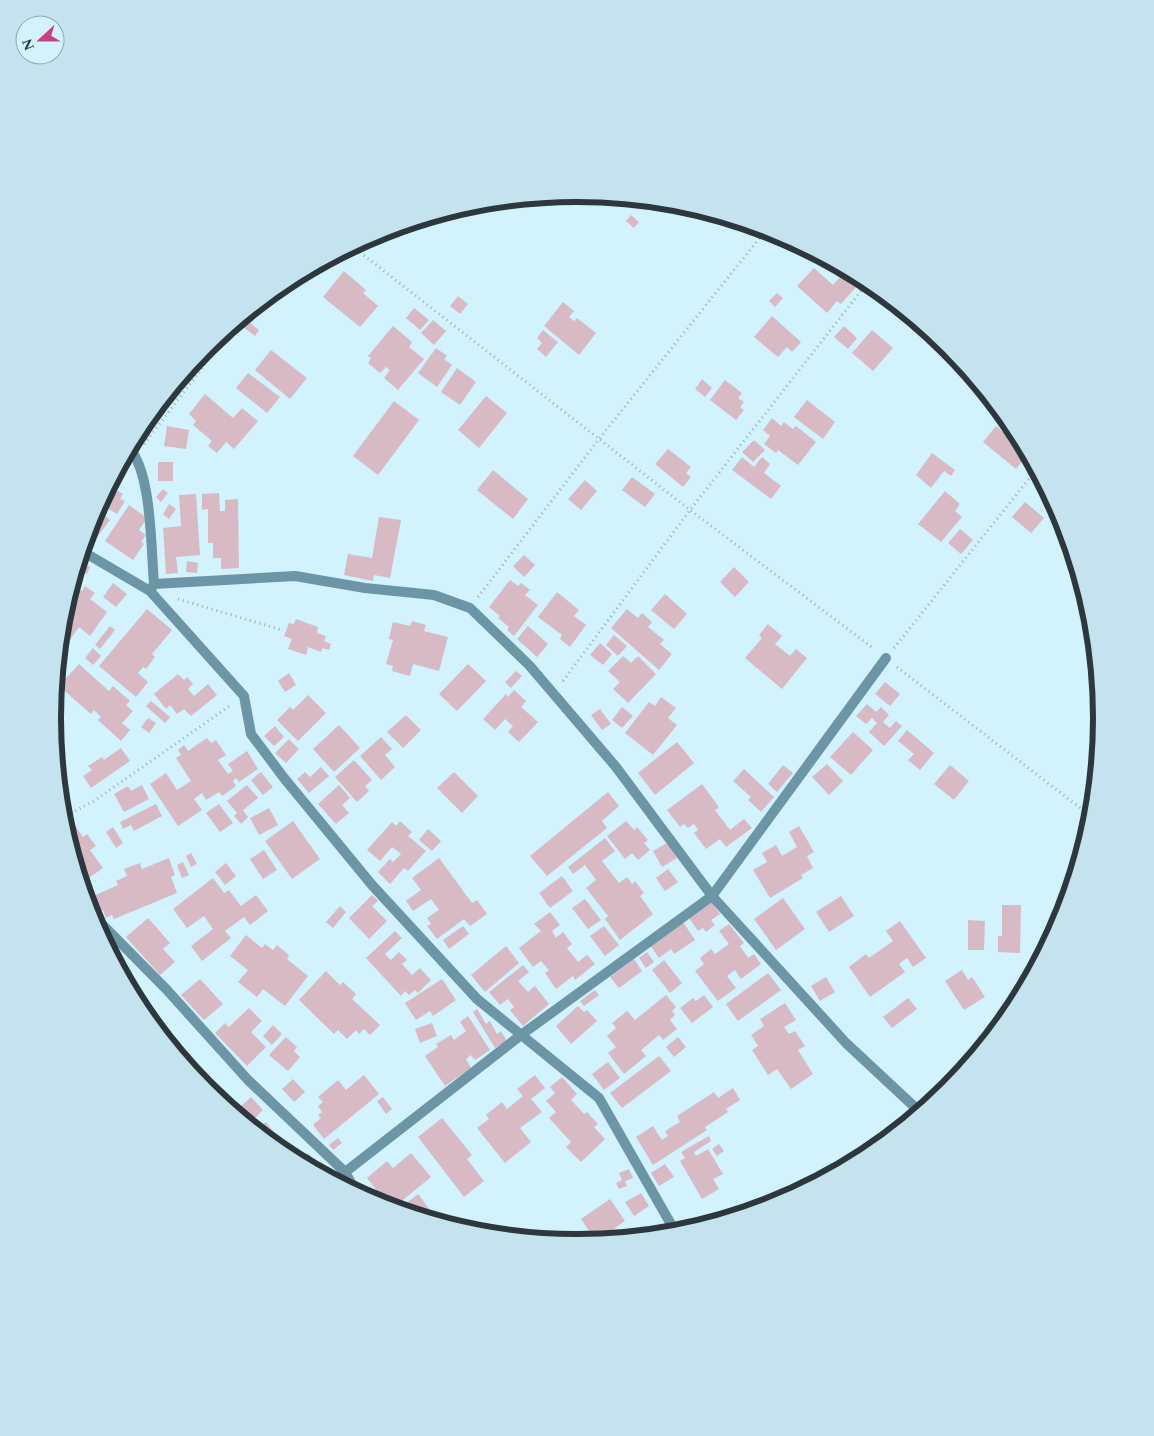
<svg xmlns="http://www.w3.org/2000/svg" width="1154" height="1436" viewBox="0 0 1154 1436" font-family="Spectral,serif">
	<rect width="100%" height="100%" fill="#d2f2fe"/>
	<path fill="#d7bac4" d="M631,215L639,222L634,228L626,221Z
		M814,268L833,285L846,270L863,279L841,304L837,301L827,313L797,286Z
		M344,271L366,290L363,293L378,306L360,327L323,297Z
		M777,293L783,298L775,307L769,301Z
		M458,296L468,304L460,314L450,306Z
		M885,296L909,315L903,321L880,302Z
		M563,302L574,311L569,317L574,321L577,318L596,333L579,355L544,326Z
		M414,308L429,320L420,330L406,318Z
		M772,316L801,342L792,352L787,347L778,357L754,337Z
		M433,320L446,331L434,345L421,333Z
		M248,321L259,330L255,336L243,327Z
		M393,326L412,342L409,347L424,359L398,390L384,378L390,370L386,367L380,373L368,363L371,358L368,356Z
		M844,326L857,338L848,349L834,337Z
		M543,330L558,342L546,357L537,349L542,343L537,338Z
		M872,330L893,348L873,371L852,353Z
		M436,348L447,356L444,359L452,365L437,387L418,373Z
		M271,350L307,378L290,399L255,370Z
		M457,368L476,382L460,405L441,392Z
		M248,373L280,397L267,413L236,388Z
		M702,379L712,388L705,397L695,389Z
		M725,380L742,393L738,398L744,402L740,407L744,410L736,420L710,400Z
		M205,394L233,418L242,408L258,421L234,449L226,442L217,453L208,446L212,441L193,425L196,421L189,414Z
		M486,396L507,413L479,448L458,430Z
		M807,400L835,422L823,439L794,417Z
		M394,401L419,420L378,475L353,456Z
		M772,418L781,426L784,422L793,429L796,426L816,442L798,465L778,450L776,453L764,444L770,436L763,430Z
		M167,426L189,430L186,449L164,446Z
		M996,426L1028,454L1016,469L983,442Z
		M754,440L765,450L753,462L742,452Z
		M668,449L691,467L686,473L691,477L683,487L655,464Z
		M932,453L955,470L951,476L944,471L931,488L916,475Z
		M742,457L754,467L762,457L770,464L764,473L781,486L771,499L732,470Z
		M158,462H173V481H158Z
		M493,470L528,499L513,519L477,490Z
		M632,477L655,494L645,507L622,490Z
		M585,480L597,491L581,510L568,499Z
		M109,486L123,494L120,499L125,501L117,514L100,504Z
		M163,489L168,493L161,502L156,497Z
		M945,491L960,504L955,511L962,517L941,542L918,524Z
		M219,493L220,511H225V500L238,499L239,568L221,569V558H213V543H208V509L202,510V494Z
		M196,494L200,555L176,557L178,573L166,574L163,528L181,526L179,495Z
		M1025,502L1044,518L1031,533L1012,517Z
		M169,504L176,509L169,519L163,514Z
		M129,505L147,518L139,530L146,535L141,542L144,544L133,560L105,541Z
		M97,509L110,520L92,544L86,539Z
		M379,517L401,520L390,578L374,575L373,581L344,575L348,554L372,558Z
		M960,529L973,540L961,554L948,543Z
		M524,555L535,565L524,577L513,566Z
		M79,561L90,567L87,574L77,569Z
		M187,561L198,563L197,573L186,572Z
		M734,567L749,582L735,597L720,582Z
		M510,580L518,586L521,583L530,590L525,595L538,605L514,636L507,630L509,627L498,618L500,616L489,607Z
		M113,583L127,594L116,607L103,597Z
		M72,584L82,591L85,586L95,593L90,599L107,612L90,636L79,627L65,647L60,644L65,635L61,632L63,615Z
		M557,592L579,610L574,616L586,625L570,647L560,639L562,635L538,617Z
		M665,594L687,614L674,629L651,610Z
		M147,609L172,630L152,654L155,657L146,669L143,667L138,673L148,682L136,697L99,666Z
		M627,609L638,618L642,613L652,622L648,627L664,640L660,644L672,654L659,670L611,628Z
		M296,619L318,627L317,633L326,636L324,641L331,644L329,650L322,648L321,652L308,647L306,655L288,649L292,639L284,636L289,623L294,624Z
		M412,621L426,625L424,631L448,637L439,671L413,664L410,676L392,671L393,666L386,664L393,640L389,639L393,622L410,626Z
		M768,624L782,636L775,644L790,656L796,649L807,658L782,689L745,658L762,638L759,635Z
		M110,626L115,630L100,649L95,645Z
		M528,626L548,644L537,657L517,639Z
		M614,635L627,646L618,656L606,645Z
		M600,643L612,654L603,665L590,655Z
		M93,648L101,656L93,665L85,658Z
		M623,656L631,663L638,656L656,674L628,703L613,689L620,682L608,671Z
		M79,664L109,691L113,686L130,701L126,705L133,711L122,723L130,730L121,741L98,720L101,717L94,710L91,714L59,686Z
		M468,664L486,681L457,711L439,694Z
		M516,671L522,676L511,688L505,682Z
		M289,673L296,685L285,692L278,681Z
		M178,674L184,680L187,677L193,684L188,689L194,696L208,684L217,695L191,716L184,709L177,714L170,705L166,709L154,694Z
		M885,682L900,694L890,706L875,694Z
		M514,690L526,701L521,707L538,722L519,742L508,732L513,726L505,719L495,730L483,719L506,694L508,697Z
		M308,695L326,713L298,741L277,720L290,707L293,710Z
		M661,697L676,708L668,718L677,725L653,755L625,733L649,702L655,706Z
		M151,701L170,717L165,723L146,706Z
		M867,704L876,712L881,707L889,715L883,722L890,728L896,721L902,726L884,746L869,732L877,723L872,718L866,724L856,716Z
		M622,707L633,716L622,728L612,720Z
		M600,709L611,724L602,730L591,715Z
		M406,715L421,730L403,748L387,732Z
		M148,718L156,723L149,733L141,727Z
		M339,725L360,748L334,772L313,749Z
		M275,726L284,737L274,746L264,736Z
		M907,730L934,753L920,770L908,760L914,754L898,741Z
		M853,732L873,750L851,775L830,757Z
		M381,737L392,749L385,755L395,767L381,780L360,756Z
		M207,738L211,743L216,740L226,755L218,760L228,774L233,771L228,764L247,751L258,769L239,782L236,778L233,781L236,786L222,796L219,792L206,800L202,793L194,799L202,810L178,826L150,784L166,773L177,790L191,781L176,758L181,755L178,750L184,745L188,751Z
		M289,739L299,749L286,763L275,753Z
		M677,742L694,763L655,795L638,773Z
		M121,748L130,761L91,788L83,776L92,770L88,766L102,757L104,760Z
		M354,760L372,780L365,786L369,791L357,802L335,777Z
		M827,764L843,781L829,795L812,777Z
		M783,765L793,773L777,792L768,784Z
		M950,765L969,781L954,800L934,784Z
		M321,767L329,776L309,793L297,779L305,772L310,777Z
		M744,769L774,797L761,812L748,800L751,797L733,781Z
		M261,772L273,787L263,795L251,780Z
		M454,772L478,796L462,813L437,788Z
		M702,784L719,807L715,810L730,830L744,819L752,828L726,847L720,839L706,849L694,833L698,830L694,824L688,828L684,824L680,827L667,810Z
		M142,785L149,799L124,812L114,794L128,786L131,791Z
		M247,785L258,798L243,810L248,817L241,824L234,816L237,813L227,801Z
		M339,785L350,798L342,805L349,813L336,824L318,804Z
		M608,792L619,806L602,821L607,828L547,876L530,856Z
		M156,804L162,816L134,831L131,825L123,829L120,822Z
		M219,804L233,823L220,832L206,813Z
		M269,808L278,825L259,835L250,818Z
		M72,821L83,837L87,834L96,846L90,850L103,868L86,880L83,876L80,878L64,826Z
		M293,821L320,859L292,879L265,841Z
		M400,821L412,832L408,836L426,851L408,871L404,868L390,884L378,872L390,859L393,862L401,854L392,847L380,861L367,850L392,822L396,826Z
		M626,821L634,830L637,827L648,840L644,843L650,850L638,860L632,853L625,859L607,836Z
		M799,826L814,852L807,856L813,868L801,875L803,878L770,898L753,870L767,862L762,853L776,845L782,856L797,847L789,832Z
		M113,827L123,843L116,848L106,832Z
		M428,829L441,841L432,851L419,840Z
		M605,838L615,851L602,861L619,883L627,877L632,884L635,881L644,893L640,896L653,914L620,940L605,919L608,916L586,888L596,880L585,865L573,874L568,867Z
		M667,843L677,858L662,867L653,851Z
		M264,850L277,870L263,879L250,859Z
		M191,853L197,864L191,867L186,856Z
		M169,858L175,875L171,877L177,893L114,919L112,915L106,918L103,910L97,913L91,897L118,885L116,881L127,876L124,869L140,863L142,869Z
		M439,858L472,903L477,900L487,914L470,926L464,919L437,939L427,926L431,924L427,918L439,910L431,899L413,911L406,901L421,890L412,878Z
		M183,862L189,875L182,878L177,865Z
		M226,863L236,876L225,885L215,872Z
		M668,869L678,882L665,891L656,878Z
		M562,876L573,891L550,908L539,893Z
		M213,878L224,893L229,890L241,906L256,895L268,911L250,925L244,917L225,931L231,938L202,961L191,946L213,929L204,916L187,928L173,909Z
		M372,895L378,901L372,906L387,921L369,939L349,918Z
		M841,896L854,916L829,932L816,912Z
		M783,898L805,929L776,950L754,919Z
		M585,899L601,920L588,929L572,908Z
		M712,902L720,914L711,920L715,925L706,932L703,928L698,931L689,918Z
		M1002,905H1021L1020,953L998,952V936H1002Z
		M340,906L346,912L333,928L326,922Z
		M550,912L560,925L552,931L556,938L563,932L572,944L567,948L578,962L587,955L595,964L575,980L573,976L556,989L545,973L549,970L541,961L533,967L519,948L541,931L534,924Z
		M148,918L170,943L163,949L175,962L160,975L126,937Z
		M968,920L985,921L984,950H968Z
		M900,921L926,958L913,967L907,958L899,964L905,972L870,997L849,967L866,954L869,958L893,941L886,931Z
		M683,922L695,940L674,954L671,949L659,958L650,945Z
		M729,924L744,943L740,946L748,958L754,954L761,964L741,979L735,970L727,976L736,988L718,1001L695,971L704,964L700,958L711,949L715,954L729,944L719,931Z
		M463,926L469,934L449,949L443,940Z
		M604,926L619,945L605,956L590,936Z
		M395,931L402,938L385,954L391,960L399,952L407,960L402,964L412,975L420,968L431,980L418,993L415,990L409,995L405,991L401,996L366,958Z
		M246,935L262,948L265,944L273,950L277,945L289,955L287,959L308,976L285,1006L263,989L257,997L238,982L248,970L230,956Z
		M506,946L519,963L485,992L471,975Z
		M647,952L654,962L646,968L639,958Z
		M634,959L642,971L619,988L610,977Z
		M664,960L682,983L670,993L652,970Z
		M523,965L529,972L518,981L528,992L535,986L549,1004L523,1026L510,1010L514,1007L508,999L500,1005L489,992Z
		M962,970L968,980L972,977L985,997L964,1010L945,981Z
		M326,971L340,985L343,982L356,994L352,999L380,1025L370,1035L364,1029L359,1034L356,1030L347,1039L338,1030L334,1034L299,1000Z
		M768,973L781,990L738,1021L726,1004Z
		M826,977L835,992L820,1001L811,986Z
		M200,979L223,1004L204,1020L181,995Z
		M442,979L456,1000L433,1016L430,1011L416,1020L405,1003Z
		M595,990L599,995L584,1006L580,1001Z
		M666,995L676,1007L672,1011L675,1015L670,1020L677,1029L663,1040L659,1035L641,1050L646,1056L624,1074L608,1053L616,1047L607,1036L616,1028L612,1023L627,1011L635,1020Z
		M704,995L713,1007L692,1023L680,1008L693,998L696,1001Z
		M908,998L917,1009L892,1028L883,1017Z
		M785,1003L796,1020L784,1027L789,1034L795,1031L805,1046L798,1050L813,1074L791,1089L777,1069L768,1075L752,1050L758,1046L751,1035L764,1026L760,1019Z
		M578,1006L584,1012L587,1010L597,1021L571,1044L556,1026Z
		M249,1008L262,1021L251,1032L266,1047L247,1066L215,1033L225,1023L229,1027Z
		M477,1009L486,1024L490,1021L497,1034L501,1031L507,1041L495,1048L473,1012Z
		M468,1016L490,1050L475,1060L471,1055L466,1059L471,1068L445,1086L425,1056L438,1047L436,1044L451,1035L454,1040L466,1031L460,1022Z
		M432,1023L437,1036L420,1043L415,1029Z
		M273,1025L282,1034L272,1045L263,1036Z
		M286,1037L297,1047L294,1051L300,1057L288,1071L269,1055Z
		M678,1037L686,1047L674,1057L666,1047Z
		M659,1056L671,1071L622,1108L610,1093Z
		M608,1062L620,1078L604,1090L592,1074Z
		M364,1075L379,1094L324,1139L313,1125L321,1118L318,1115L322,1112L318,1106L323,1102L318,1097L338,1080L346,1090Z
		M535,1075L545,1088L531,1099L542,1112L520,1128L531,1142L505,1163L477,1128L489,1119L486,1115L502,1102L507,1109L523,1096L517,1089Z
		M562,1077L577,1094L571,1100L584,1114L587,1112L598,1124L594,1127L605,1139L581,1162L566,1147L571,1142L549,1118L556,1112L546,1101L555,1093L550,1087Z
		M293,1079L305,1092L294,1102L282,1089Z
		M733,1088L740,1100L726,1109L728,1112L705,1127L707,1130L653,1165L636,1137L653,1126L662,1140L668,1136L665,1131L680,1122L677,1116L714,1092L718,1098Z
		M251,1097L263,1110L249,1124L235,1112Z
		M383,1097L392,1109L386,1114L377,1101Z
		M442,1118L472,1155L467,1159L484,1181L464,1197L418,1137Z
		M266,1122L284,1146L279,1149L256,1130Z
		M709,1136L711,1141L694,1152L696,1156L708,1149L723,1174L713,1179L719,1189L702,1199L680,1161L685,1158L681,1152Z
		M338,1138L342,1143L333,1150L329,1145Z
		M719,1144L724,1151L717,1156L712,1149Z
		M308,1153L324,1172L322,1173L299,1161Z
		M411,1153L431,1177L393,1208L390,1207L367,1178L387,1161L393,1168Z
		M665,1164L674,1177L659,1186L651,1173Z
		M629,1169L633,1178L625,1181L627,1186L619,1189L616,1183L622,1180L619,1173Z
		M641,1193L649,1206L634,1216L625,1202Z
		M418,1194L436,1218L434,1220L399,1209Z
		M610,1199L625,1221L596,1241L581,1219Z"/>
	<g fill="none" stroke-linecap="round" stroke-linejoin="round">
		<path stroke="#97b0b9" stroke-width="3" stroke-dasharray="1 4" stroke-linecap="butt" d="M352,246L690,510L874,649
			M144,444L238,321
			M478,597L599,439L766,230
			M178,599L282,630
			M894,648L1036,470
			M897,667L1092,817
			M563,681L690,510L868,282
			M62,818L94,801L231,705"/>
		<path stroke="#6c96a6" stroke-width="10" d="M129,448C152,472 151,550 154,584
			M82,551L150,591L244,696L251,734L284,778L372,885L477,999L599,1098L676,1233
			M150,591L154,584L295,576L365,588L434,595L470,608L529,665L616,767L712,896L846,1043L920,1112
			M1095,787L1101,717
			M91,913L167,990L248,1080L345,1172L356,1192
			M335,1180L521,1035L712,896L886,658"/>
	</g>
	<path d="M0 0H1154V1436H0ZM61 718a516 516 0 1 1 1032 0a516 516 0 1 1-1032 0Z" fill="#c5e3ef" fill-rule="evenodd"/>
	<path fill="none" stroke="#2c383d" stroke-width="6" d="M61 718a516 516 0 1 1 1032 0a516 516 0 1 1-1032 0Z"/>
	<g transform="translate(40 40) rotate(249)"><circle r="24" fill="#d2f2fe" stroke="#90a8b1"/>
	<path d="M0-4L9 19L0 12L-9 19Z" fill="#c84182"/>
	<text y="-8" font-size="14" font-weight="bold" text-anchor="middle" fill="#2c383d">N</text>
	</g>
</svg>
